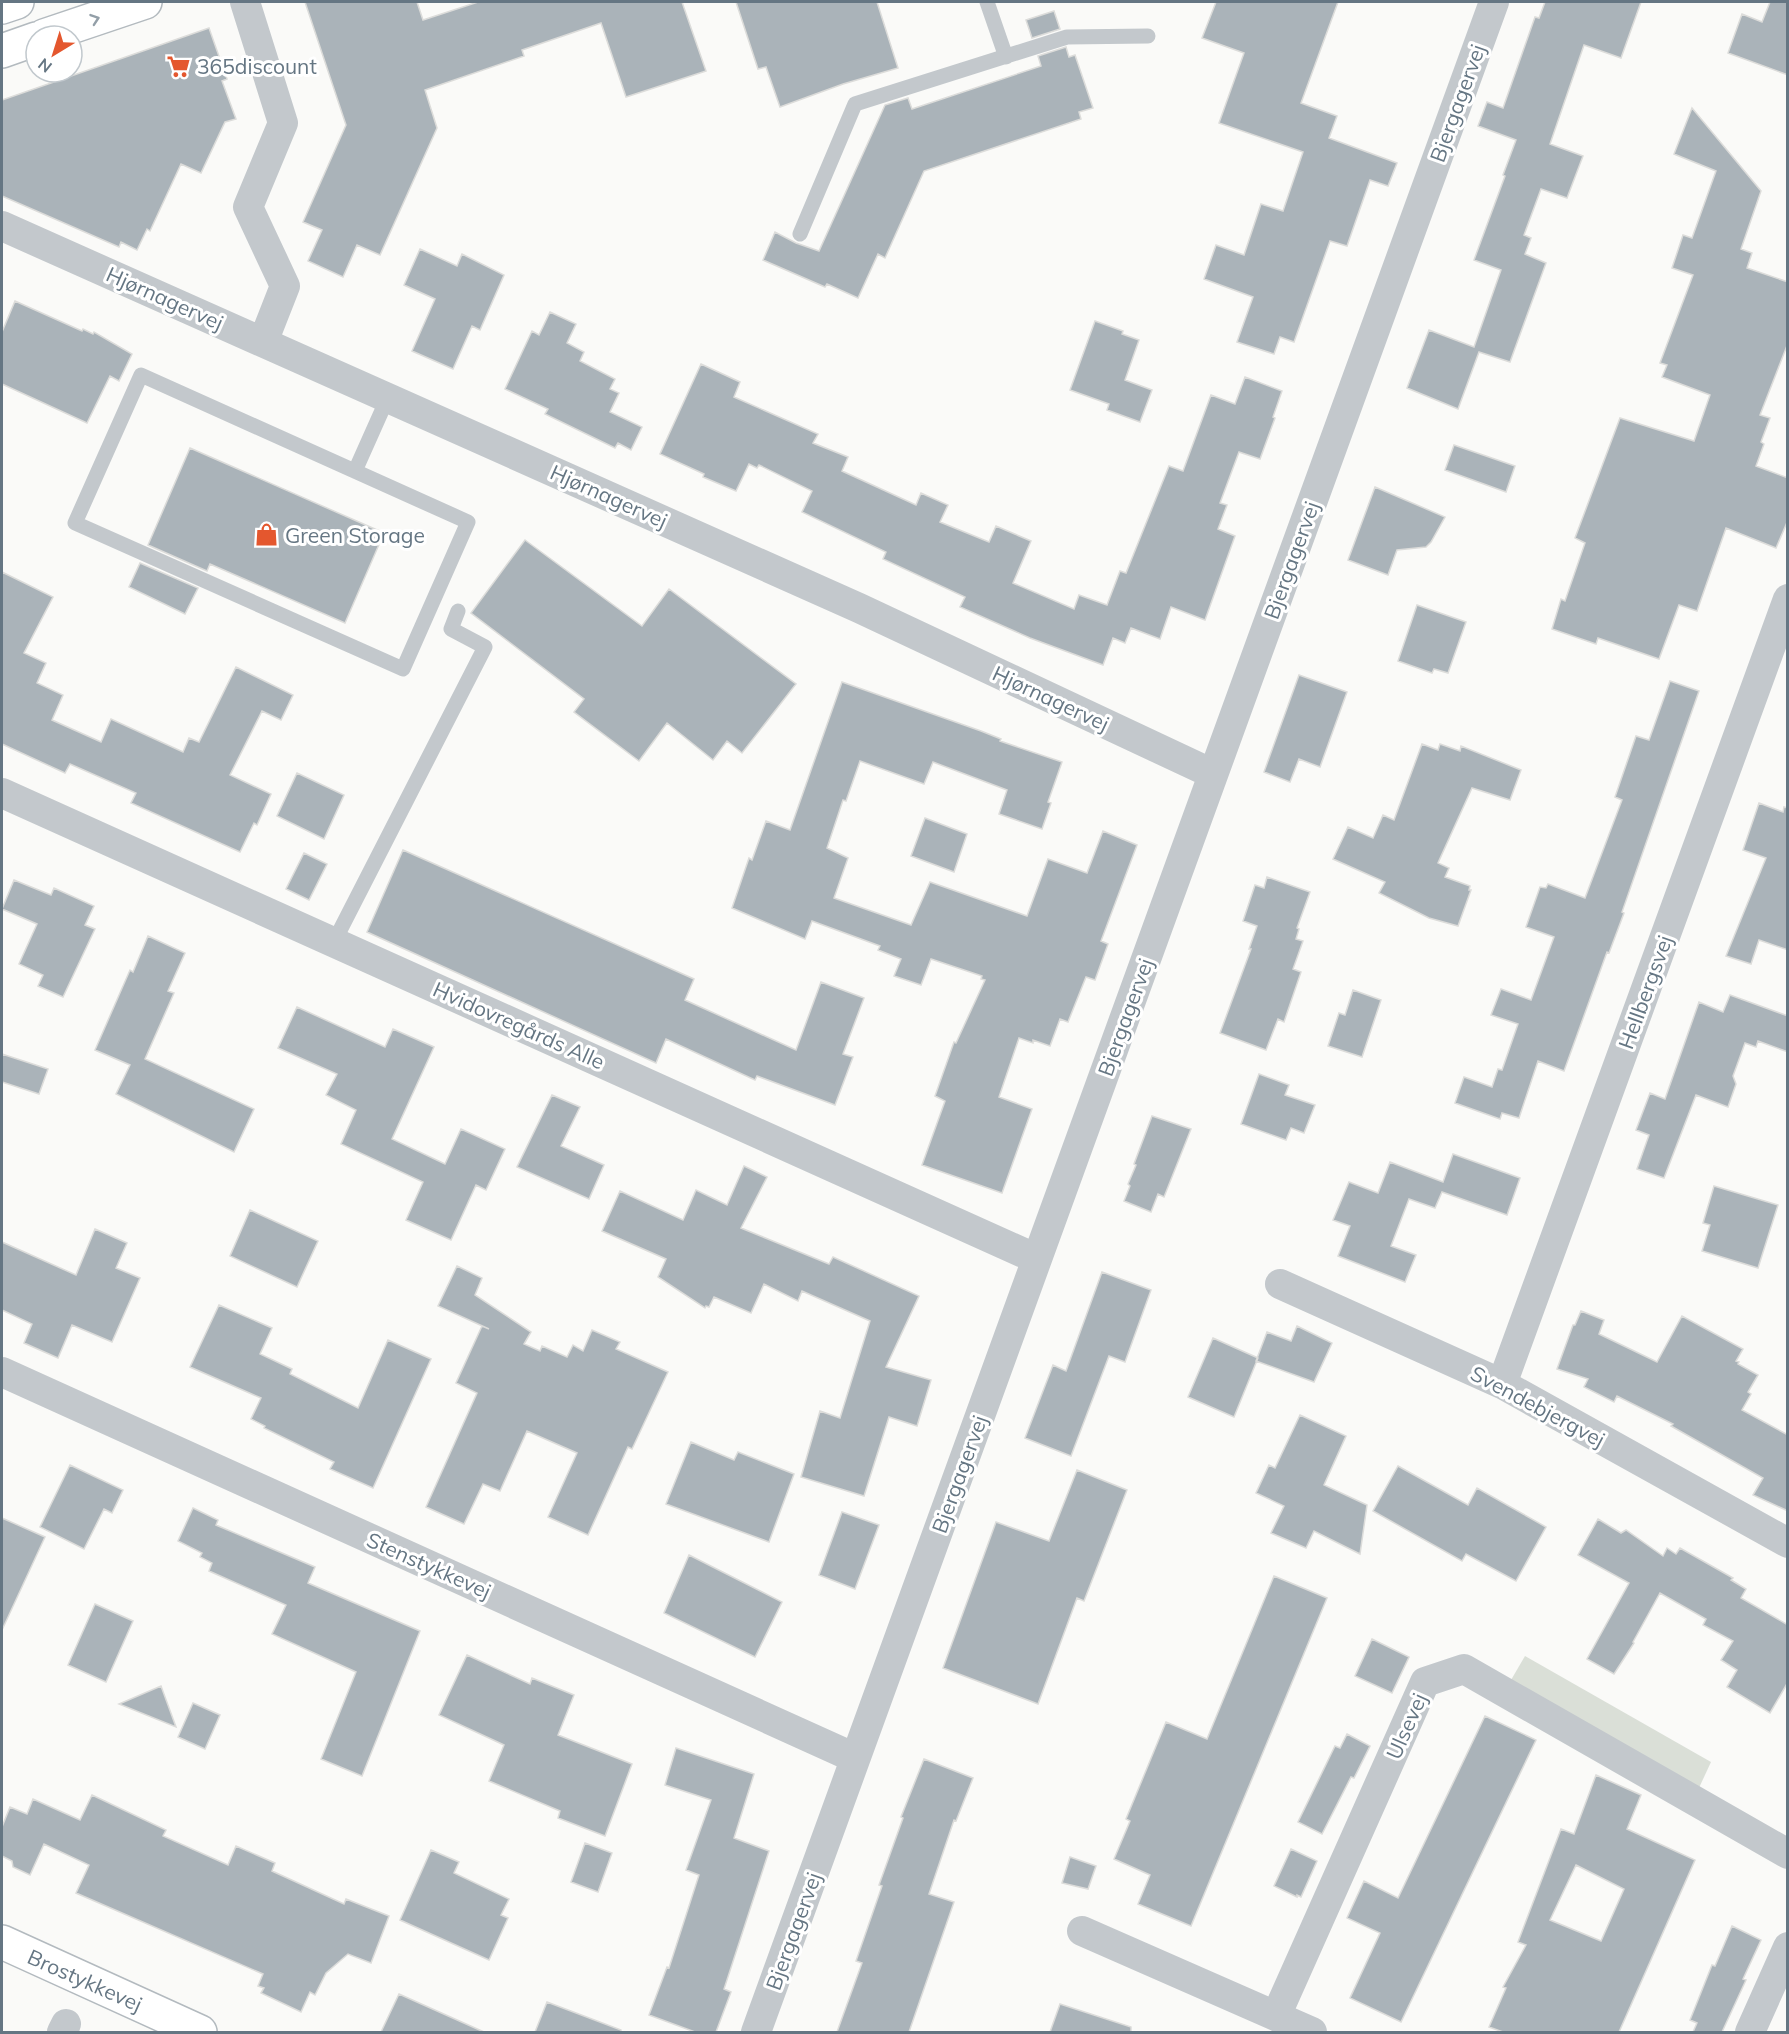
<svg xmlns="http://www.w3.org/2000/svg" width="1789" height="2034" viewBox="0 0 1789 2034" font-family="Mulish,sans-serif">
	<rect width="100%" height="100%" fill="#fafaf8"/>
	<path fill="#dadfd7" d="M1525,1656L1711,1762L1698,1790L1511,1680Z"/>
	<path fill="#aab3b9" stroke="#dcdcda" stroke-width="1.5" fill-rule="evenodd" d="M305,2H417L423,20L478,2H682L706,71L626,97L601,23L522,50L524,56L425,90L437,128L380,255L357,245L343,277L308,261L322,230L303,222L346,125Z
		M736,2H877L898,68L843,84L780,107L766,67L758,69Z
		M1216,2H1338L1301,103L1337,116L1329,138L1397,163L1388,186L1370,180L1347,246L1330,241L1294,342L1280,337L1274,354L1237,342L1253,297L1204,279L1216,245L1244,255L1261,204L1283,211L1303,152L1219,123L1244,53L1202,38Z
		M1545,2H1641L1621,58L1584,45L1550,144L1583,156L1567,198L1541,189L1524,235L1531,238L1525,254L1546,263L1510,362L1479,352L1458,409L1407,388L1429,330L1474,347L1501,270L1474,260L1505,176L1503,175L1516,140L1478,126L1487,102L1503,108L1535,17L1539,18Z
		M1770,2H1788V75L1728,53L1742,14L1762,22Z
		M1054,11L1060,29L1032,38L1026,20Z
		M209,28L227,79L222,81L236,119L225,122L201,173L181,164L150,231L147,229L137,250L121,242L119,247L2,196V100Z
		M1066,47L1069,57L1075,55L1093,108L1079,112L1081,119L924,171L885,258L878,254L858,298L827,284L825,287L763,260L775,232L796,243L819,251L885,105L908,98L912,109L1041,66L1038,56Z
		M1692,108L1761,191L1741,249L1752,253L1747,268L1788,282V343L1760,415L1770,418L1761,442L1764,444L1756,466L1788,478V520L1776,548L1726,528L1697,611L1679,605L1659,659L1598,638L1596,644L1552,629L1561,599L1565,601L1585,543L1575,538L1620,418L1694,441L1710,395L1662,377L1667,365L1660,363L1693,275L1672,268L1683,235L1692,238L1716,171L1674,154Z
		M420,249L457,266L462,254L504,275L480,330L472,326L453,369L412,351L435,299L404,285Z
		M15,301L82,331L83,329L93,334L94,332L132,354L119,381L110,376L87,423L2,384V332Z
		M550,312L576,324L567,343L584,352L580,361L615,379L610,389L619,393L610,412L642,427L631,450L618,443L615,448L545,414L548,409L505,389L532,331L539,335Z
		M1095,321L1123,331L1122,334L1139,340L1125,380L1152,390L1140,422L1107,410L1109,404L1070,390Z
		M701,364L740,382L734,397L818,434L813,443L848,457L842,471L916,505L921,493L948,505L940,522L989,542L996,526L1031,541L1013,583L1074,609L1079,595L1107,605L1120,571L1126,573L1169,466L1183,471L1211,395L1235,404L1245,377L1282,391L1273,417L1275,418L1260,459L1239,452L1220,503L1227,505L1218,529L1235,536L1205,620L1171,607L1160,639L1131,628L1125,643L1113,638L1103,665L1030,638L960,607L965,597L883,559L886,552L802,512L812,491L759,465L757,468L749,464L736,491L703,477L704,474L660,454Z
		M1454,445L1515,466L1506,492L1445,470Z
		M190,448L384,533L345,623L210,564L207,571L148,545Z
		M1375,487L1445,517L1431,542L1426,547L1397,550L1388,575L1348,560Z
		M525,540L642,626L669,589L796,684L742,753L727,741L713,760L667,723L639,761L574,712L584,699L471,613Z
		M140,563L198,588L185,614L129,587Z
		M2,572L53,597L24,653L46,663L37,683L63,695L52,720L101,742L111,719L183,752L189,738L199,742L236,667L293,695L281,720L262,711L230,775L271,794L257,825L254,823L240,852L131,803L136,793L70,764L65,773L2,744Z
		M1417,605L1466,622L1448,673L1434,669L1432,673L1398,661Z
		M1299,675L1347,692L1320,767L1299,759L1290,782L1264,772Z
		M1670,681L1699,691L1622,912L1624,913L1609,953L1607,952L1564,1071L1538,1061L1519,1118L1502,1113L1500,1119L1455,1103L1464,1077L1492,1087L1498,1069L1502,1070L1518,1024L1491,1015L1501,989L1531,1000L1554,937L1526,927L1540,887L1546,888L1548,884L1585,898L1622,800L1615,797L1636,736L1649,740Z
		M842,682L981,731L1001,739L1000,741L1062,762L1048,802L1051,803L1042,829L999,814L1007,790L933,762L924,784L860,761L846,801L843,800L827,848L848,858L834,898L911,925L930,882L1027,916L1048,859L1087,873L1103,831L1137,845L1101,941L1108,944L1095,980L1086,977L1068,1022L1060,1019L1050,1046L1033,1040V1043L1019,1038L999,1097L1032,1109L1002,1193L922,1165L945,1101L935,1096L954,1042L956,1043L985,980L981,979L982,976L931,959L921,985L894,976L901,959L878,950L880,946L812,921L805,939L732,908L749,858L752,860L766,821L790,830Z
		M1422,744L1438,750L1440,744L1460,751L1461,746L1521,770L1510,800L1472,788L1438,863L1449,868L1445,877L1470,886L1469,890H1471L1458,926L1429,918L1379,893L1385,882L1333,859L1348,827L1373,838L1383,815L1394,820Z
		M297,773L344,795L324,839L277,816Z
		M1759,803L1783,812L1784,807L1788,808V950L1759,940L1751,964L1726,956L1766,858L1743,850Z
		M925,818L967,834L954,872L911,856Z
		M403,850L694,979L685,1000L796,1050L821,982L864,998L843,1054L853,1057L835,1105L757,1076L755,1080L666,1039L656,1063L367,932Z
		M304,853L327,864L309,900L286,889Z
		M1267,877L1310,892L1297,928L1299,929L1296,939L1303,941L1293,969L1301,972L1284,1022L1278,1019L1266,1050L1220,1033L1251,949H1249L1257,926L1243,921L1255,885L1264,888Z
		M14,880L51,895L54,888L94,906L85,925L95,929L63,997L38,986L43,975L19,964L37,924L2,909Z
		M148,936L185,953L168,991L174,993L145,1059L254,1109L234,1152L116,1094L130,1065L95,1050L130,970L133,972Z
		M1353,990L1381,1000L1362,1057L1328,1046L1339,1013L1345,1015Z
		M1730,995L1788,1016V1052L1758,1041L1756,1047L1745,1043L1733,1076L1736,1084L1728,1107L1696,1095L1664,1178L1637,1169L1649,1135L1636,1130L1650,1093L1665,1099L1699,1002L1723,1012Z
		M297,1007L385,1047L393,1029L434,1047L392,1139L445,1164L461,1129L505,1149L486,1190L476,1185L451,1240L406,1220L423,1182L341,1144L356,1110L326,1095L337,1074L278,1048Z
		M2,1054L48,1069L39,1094L2,1082Z
		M1259,1074L1289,1085L1285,1095L1315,1105L1304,1133L1291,1128L1286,1140L1241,1124Z
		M552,1095L580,1107L561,1146L604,1165L589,1199L517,1167Z
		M1152,1116L1191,1129L1164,1197L1158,1194L1151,1212L1124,1201L1130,1186L1128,1184L1136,1165L1134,1164Z
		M1453,1154L1520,1178L1507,1215L1442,1192L1435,1208L1409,1199L1391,1246L1416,1255L1405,1282L1338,1256L1350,1226L1333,1220L1349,1182L1378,1193L1390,1162L1443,1182Z
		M744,1166L767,1177L741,1228L829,1264L833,1257L919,1296L886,1367L931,1380L917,1426L889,1417L864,1496L801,1477L820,1411L840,1418L870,1321L802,1291L798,1301L764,1284L751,1313L714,1297L709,1307L706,1306L705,1308L658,1277L666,1259L602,1231L620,1191L683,1220L696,1190L727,1205Z
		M1714,1186L1778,1205L1758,1268L1702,1251L1710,1225L1703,1223Z
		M250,1210L318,1241L297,1287L230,1256Z
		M95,1229L127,1243L116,1268L140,1278L112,1342L72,1325L58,1358L24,1343L32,1324L2,1310V1242L76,1275Z
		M457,1266L482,1278L475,1295L531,1332L524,1344L540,1351L542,1346L567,1357L573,1345L583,1351L592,1330L620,1342L616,1349L668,1372L632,1449L628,1447L588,1535L548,1517L577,1453L527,1431L500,1491L483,1484L464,1524L426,1507L477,1393L456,1383L482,1326L489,1329L438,1306Z
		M1102,1272L1151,1290L1125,1362L1109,1356L1071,1456L1025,1438L1053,1365L1066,1371Z
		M219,1305L272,1328L260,1354L292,1369L290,1374L358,1408L388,1340L431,1359L373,1488L330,1469L334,1462L264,1428L265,1426L251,1419L261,1398L190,1367Z
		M1581,1311L1604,1320L1599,1334L1657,1362L1682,1316L1743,1349L1736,1361L1739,1362L1738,1364L1758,1375L1748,1392L1751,1394L1742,1410L1788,1435V1511L1753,1495L1763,1478L1671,1426L1673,1424L1617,1396L1614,1402L1584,1387L1588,1379L1557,1369L1573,1325H1575Z
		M1297,1326L1332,1343L1314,1382L1256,1361L1267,1332L1291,1341Z
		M1213,1338L1258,1358L1234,1417L1188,1397Z
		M1300,1415L1346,1436L1324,1485L1367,1505L1360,1554L1314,1531L1306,1548L1271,1533L1284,1506L1256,1493L1269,1465L1275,1468Z
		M691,1442L734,1460L738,1452L794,1474L769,1542L666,1504Z
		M70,1465L123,1490L112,1513L104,1509L84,1549L40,1527Z
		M1398,1466L1468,1505L1477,1488L1546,1527L1516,1581L1466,1554L1462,1561L1373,1511Z
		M1077,1470L1127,1490L1084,1601L1077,1598L1038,1704L943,1668L996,1522L1049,1541Z
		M193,1508L218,1520L216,1525L315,1567L308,1583L420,1631L362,1776L321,1759L356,1672L272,1634L286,1605L209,1571L212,1563L200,1557L202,1553L178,1541Z
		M842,1512L879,1525L855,1589L819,1575Z
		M2,1518L45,1537L2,1630Z
		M1598,1519L1621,1533L1626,1530L1663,1556L1667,1548L1676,1554L1680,1548L1733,1578L1731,1580L1746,1589L1741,1598L1788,1625V1682L1770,1713L1727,1687L1737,1670L1721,1660L1733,1641L1703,1625L1706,1619L1660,1593L1633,1642L1634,1643L1614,1674L1587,1659L1629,1583L1578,1555Z
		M689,1555L782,1602L755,1657L664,1613Z
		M1274,1576L1327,1598L1191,1926L1138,1904L1150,1875L1114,1859L1130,1821L1126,1819L1166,1722L1207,1739Z
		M95,1604L133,1621L106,1682L68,1665Z
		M1372,1639L1409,1657L1392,1693L1355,1676Z
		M467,1655L530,1684L532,1678L574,1695L558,1735L632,1764L605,1836L558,1818L560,1811L489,1781L504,1745L439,1715Z
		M161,1686L176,1727L119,1704Z
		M193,1703L220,1715L205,1749L178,1737Z
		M1485,1716L1536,1740L1401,2022L1350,1998L1380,1933L1347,1918L1364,1881L1398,1898Z
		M1347,1734L1370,1746L1354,1778L1351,1777L1322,1834L1298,1822L1335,1746L1340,1748Z
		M676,1748L754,1774L734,1838L769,1851L724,1989L731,1992L716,2032H695L649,2015L667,1967L669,1968L699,1875L686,1870L711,1800L665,1785Z
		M924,1759L973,1778L956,1821L954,1820L929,1894L954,1902L909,2032H837L862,1963L856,1961L882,1886L879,1885L903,1818L901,1817Z
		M1596,1775L1641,1795L1627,1829L1695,1860L1619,2032H1503L1489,2027L1506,1988L1503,1987L1526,1945L1518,1942L1561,1829L1574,1834ZM1576,1865L1624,1889L1601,1941L1550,1920Z
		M92,1795L166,1830L163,1836L228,1865L236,1846L275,1863L272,1871L344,1904L346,1899L389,1916L371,1963L348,1954L326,1973L315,1995L310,1992L301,2012L261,1993L264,1988L258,1986L263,1974L76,1893L89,1865L44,1844L30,1875L13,1867L12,1861L2,1856V1827L10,1807L27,1814L33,1799L80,1820Z
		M585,1843L612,1853L598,1892L571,1882Z
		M1291,1849L1317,1861L1301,1897L1297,1895V1897L1274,1886Z
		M431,1850L459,1862L454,1873L509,1899L501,1915L508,1918L489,1960L400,1920Z
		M1070,1857L1096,1866L1088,1889L1062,1883Z
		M1732,1926L1761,1940L1743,1979L1746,1980L1722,2032H1693L1697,2023L1690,2020L1712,1965L1715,1966Z
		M399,1994L484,2032H381Z
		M547,2002L621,2030V2032H535Z
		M1060,2004L1131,2027V2032H1050Z"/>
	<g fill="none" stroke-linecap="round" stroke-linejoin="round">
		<defs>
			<path id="secondary" d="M2,7L17,2
				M44,36L145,2
				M2,51L36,39
				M2,1942L200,2032"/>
		</defs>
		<use href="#secondary" stroke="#b3babf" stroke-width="36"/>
		<path stroke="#c3c8cc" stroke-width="15" d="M987,2L1006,57
			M800,234L855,104L1067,37L1148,36
			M141,375L468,522L403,669L75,523Z
			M355,471L388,397
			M334,942L485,647L451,629L458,611"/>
		<path stroke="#c3c8cc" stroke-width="30" d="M245,2L283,123L248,207L285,286L263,342
			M2,226L859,608L1213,774
			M2,793L1037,1259
			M1280,1284L1502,1384L1788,1543
			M2,1372L855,1758
			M1502,1384L1788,599
			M1082,1931L1312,2032
			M1276,2016L1425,1682L1464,1669L1788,1854
			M62,2032L66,2024
			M756,2032L1494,2
			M1750,2032L1788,1947"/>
		<use href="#secondary" stroke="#fff" stroke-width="33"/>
	</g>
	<defs><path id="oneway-chevron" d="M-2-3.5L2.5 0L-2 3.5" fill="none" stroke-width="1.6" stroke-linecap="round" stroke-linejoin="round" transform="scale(1.5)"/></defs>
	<use stroke="#939fa8" href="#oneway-chevron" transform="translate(95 19) rotate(-19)"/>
	<defs>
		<symbol id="supermarket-bare" viewBox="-9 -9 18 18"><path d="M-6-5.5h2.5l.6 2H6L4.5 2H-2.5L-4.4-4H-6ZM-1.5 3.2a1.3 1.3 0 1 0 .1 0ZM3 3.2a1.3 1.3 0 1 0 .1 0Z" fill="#e4572e" stroke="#fff" stroke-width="2.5" paint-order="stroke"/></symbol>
		<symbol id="shop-bare" viewBox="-9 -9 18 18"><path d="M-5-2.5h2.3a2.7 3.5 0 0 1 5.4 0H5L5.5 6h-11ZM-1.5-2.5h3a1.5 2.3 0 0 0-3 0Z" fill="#e4572e" stroke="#fff" stroke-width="2.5" paint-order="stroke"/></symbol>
	</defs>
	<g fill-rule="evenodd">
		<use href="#supermarket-bare" x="162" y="50" width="33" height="33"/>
		<use href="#shop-bare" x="250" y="518" width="33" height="33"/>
	</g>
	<g text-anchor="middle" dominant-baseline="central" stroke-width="6" stroke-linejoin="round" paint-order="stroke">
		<g font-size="21" fill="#657683" stroke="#fff" text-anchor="start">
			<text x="197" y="66">365discount</text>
			<text x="285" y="535">Green Storage</text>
		</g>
		<g font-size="21" fill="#657683" stroke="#fff">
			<text transform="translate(1457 103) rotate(-70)">Bjergagervej</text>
			<text transform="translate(165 298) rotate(24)">Hjørnagervej</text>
			<text transform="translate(609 496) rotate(24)">Hjørnagervej</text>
			<text transform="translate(1291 560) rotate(-70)">Bjergagervej</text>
			<text transform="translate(1051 698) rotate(25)">Hjørnagervej</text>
			<text transform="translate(1645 992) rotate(-70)">Hellbergsvej</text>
			<text transform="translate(1125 1017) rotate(-70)">Bjergagervej</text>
			<text transform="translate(519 1025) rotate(24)">Hvidovregårds Alle</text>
			<text transform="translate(1538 1406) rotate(28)">Svendebjergvej</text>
			<text transform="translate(959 1474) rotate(-70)">Bjergagervej</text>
			<text transform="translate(429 1565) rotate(24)">Stenstykkevej</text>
			<text transform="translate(1406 1726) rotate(-66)">Ulsevej</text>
			<text transform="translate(793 1931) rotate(-70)">Bjergagervej</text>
			<text transform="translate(85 1980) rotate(24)">Brostykkevej</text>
		</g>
	</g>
	<rect width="1789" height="2034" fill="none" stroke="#657683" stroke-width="6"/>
	<g transform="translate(54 54) rotate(218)"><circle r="28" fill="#ffffff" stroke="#c1c8cd" stroke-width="1.5"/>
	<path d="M0-4.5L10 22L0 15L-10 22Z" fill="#e4572e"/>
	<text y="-9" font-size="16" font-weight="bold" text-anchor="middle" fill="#657683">N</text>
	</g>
</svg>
